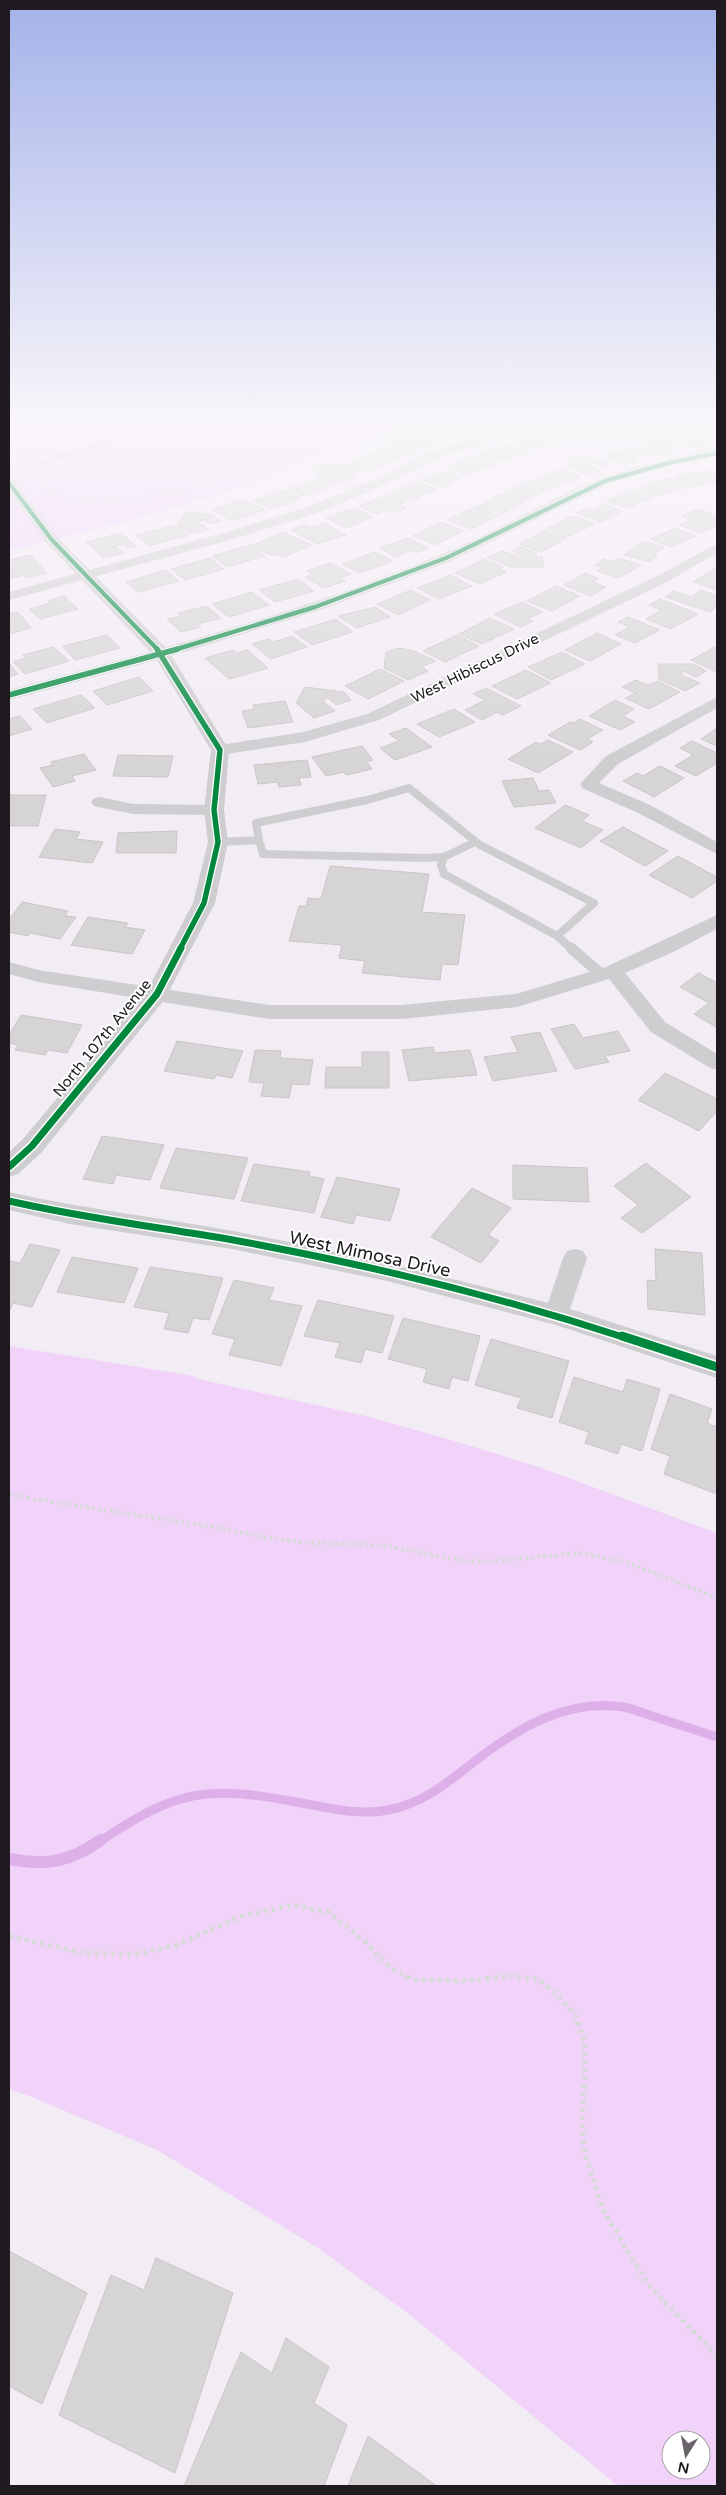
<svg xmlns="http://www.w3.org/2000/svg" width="726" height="2495" viewBox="0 0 726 2495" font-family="'Varela Round',sans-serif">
	<rect width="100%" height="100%" fill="#f2ecf4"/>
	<path fill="#f1d3fa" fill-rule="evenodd" d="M30,419H418L230,491L118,524L9,551V425Z
		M9,1346L194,1376V1378L366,1416L451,1440L539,1467L717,1533V2486H618L410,2315L318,2248L157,2150L32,2097L9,2089ZM671,2440H701V2470H671Z"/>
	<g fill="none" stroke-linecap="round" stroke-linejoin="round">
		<path stroke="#deb0ea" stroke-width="4.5" d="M40,463L118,438L170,431L187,419"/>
		<path stroke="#deb0ea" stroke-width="9" d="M99,1842C179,1788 208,1785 302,1803C329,1808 360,1816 388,1810C424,1803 447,1783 475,1761C518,1728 567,1698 624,1707C633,1709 643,1713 652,1716C674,1723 695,1730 717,1737"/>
		<path stroke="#deb0ea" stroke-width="12" d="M9,1859C48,1866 69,1862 101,1840"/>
	</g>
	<path fill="#d6d4d5" stroke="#c9c6c7" d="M463,419L482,425L456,435L438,428Z
		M474,419H498L501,421L486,425Z
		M598,419H616L624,424L593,432L579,422Z
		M621,419H650V420L627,424Z
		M579,427L592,434L563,440L547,431Z
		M435,429L453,436L426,446L408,439Z
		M543,433L560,441L529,450L513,442Z
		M704,433L716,441L700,443L703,446L689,448L675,438Z
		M403,440L424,447L399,458L378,451Z
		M669,440L680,448L664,450L669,453L654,456L639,445Z
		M505,444L527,452L509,460L505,458L498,461L480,455Z
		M631,448L646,455L632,459L636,461L623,464L605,455Z
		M376,452L396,459L368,471L349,463Z
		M472,456L494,464L468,475L447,467Z
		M571,457L601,459L610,464L601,466L593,462L589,464L601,471L589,475L569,467Z
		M314,466H350L361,470L352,474L358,476L337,484L314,474Z
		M562,469L581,477L555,487L535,480Z
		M446,471L463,476L444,487L420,480L429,475L436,476Z
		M710,471L717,475V481L692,487L674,476Z
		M320,478L333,485L303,496L288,489Z
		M670,478L687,487L656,496L639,487Z
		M530,481L552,488L526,500L504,493Z
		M417,482L437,489L410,501L390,494Z
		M634,489L654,497L626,508L606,501Z
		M284,490L301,499L270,509L253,501Z
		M501,494L525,501L501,514L477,507Z
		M388,495L406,502L400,505L406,508L392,513L386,510L376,514L358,506Z
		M244,499L265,510L232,521L212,510Z
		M603,504L622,511L601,522L576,513L586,508L592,510Z
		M475,507L498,516L471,529L447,520Z
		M354,508L374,517L346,528L326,518Z
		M698,509L717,517V526L699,533L679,525L690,520L681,516Z
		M185,512L210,514L222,521L211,524L204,520L201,521L199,523L209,529L193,534L177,525Z
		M573,516L595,524L569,536L547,528Z
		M441,522L463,531L435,545L413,536Z
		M325,523L346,535L317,544L291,530L305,525L310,528Z
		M174,525L188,535L149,546L136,535Z
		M675,528L696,536L671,547L651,539Z
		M546,530L567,538L541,552L519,544Z
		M283,532L311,545L284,557L277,554L273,556L251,546Z
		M121,533L136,546L127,548L122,544L115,546L124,553L104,558L86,542Z
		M408,538L428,548L416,553L411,550L396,557L379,548Z
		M643,541L664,547L653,555L657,556L649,562L624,555Z
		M250,545L265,556L227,567L212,556Z
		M521,547L534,552L537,557H542L544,567H510L487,557L502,551L519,557L522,556L512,551Z
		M375,552L393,561L360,573L342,564Z
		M31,555L47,573L26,578L24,575L9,579V560Z
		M210,558L224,569L185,580L171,569Z
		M619,558L641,565L619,578L597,571L602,567L595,565L604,559L612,562Z
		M484,559L503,567L499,569L506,572L480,584L455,573Z
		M331,563L351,574L340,578L345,581L324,588L305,577L313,574L307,571Z
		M717,567V590L693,582Z
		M166,570L179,581L139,592L126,582Z
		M585,573L599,579L593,582L606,587L591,596L564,585Z
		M450,575L472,586L439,599L417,588Z
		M298,579L314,591L275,602L259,590Z
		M556,586L580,596L552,611L527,601Z
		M411,590L430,600L398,615L377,604Z
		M701,590L717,596V606L710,612L665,597L674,591L692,597Z
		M252,592L269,605L229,617L212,604Z
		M64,596L78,609L40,619L29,609L51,603L48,601Z
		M660,599L698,614L671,629L646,619L661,610L649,605Z
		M523,602L543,612L527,619L533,621L520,627L494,614Z
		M207,606L221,618L198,624L201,627L181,632L167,619L181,616L178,613Z
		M375,607L390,617L357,628L338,616Z
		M18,612L31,628L9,634V614Z
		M628,617L660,630L635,643L615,635L630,627L618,622Z
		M490,618L514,629L482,644L459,634Z
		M336,619L353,632L312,645L294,632Z
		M597,633L621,644L590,661L565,650Z
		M107,635L120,648L75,660L63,646Z
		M457,635L479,646L445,662L423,651Z
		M292,636L307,647L271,659L252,644L269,639L273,642Z
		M54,647L69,661L25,674L13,662L26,658L23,655Z
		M715,647L717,648V672L691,660Z
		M399,648L414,651L436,661L421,667L428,671L408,680L384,668L386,652Z
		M233,650L237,653L247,650L268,668L229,679L205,658Z
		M562,652L585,664L551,680L528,667Z
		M9,663L18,674L9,677Z
		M658,664H694L706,671L696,677L684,671L681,673L683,676L700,683L685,691L659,679Z
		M380,669L404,681L368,699L345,686Z
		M526,670L551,683L517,699L492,686Z
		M139,677L153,691L107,705L93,691Z
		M636,680L648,685L658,681L680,692L649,709L625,698L636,693L622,687Z
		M305,687L344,692L351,700L336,705L328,698H325L324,702L335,711L314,718L296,703Z
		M486,688L521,706L503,715L497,712L482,720L465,710L485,700L473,694Z
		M81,695L95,708L47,723L33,709Z
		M615,700L634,709L623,716L635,722L620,730L589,716Z
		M285,701L293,722L248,728L242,711L254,709L253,705Z
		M454,709L475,722L439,737L417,724Z
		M20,716L32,729L9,736V719Z
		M580,719L603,730L587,739L593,742L580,750L548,735L570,722L574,723Z
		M406,728L432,747L395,760L380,748L399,741L389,734Z
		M717,728V746L701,739Z
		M548,740L573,752L538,773L508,759L536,742L541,744Z
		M692,741L717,753V763L696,776L675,766L693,755L680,748Z
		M362,746L373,760L367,762L372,769L346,775L344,772L326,776L312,757Z
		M84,754L96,770L72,776L75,781L53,787L40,768L53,765L51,762Z
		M118,755L173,756L168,777L113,776Z
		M307,760L311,777L299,778L301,785L279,787L278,782L258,784L254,765Z
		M660,766L684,778L654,797L623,781L637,773L643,776Z
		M533,778L539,791L549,790L556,803L514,807L502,781Z
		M9,795H46L38,826H9Z
		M565,805L589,815L582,821L603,830L581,848L535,828Z
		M623,827L668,851L645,866L600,841Z
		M55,829L80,832L76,839L103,842L92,863L39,857Z
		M177,831L176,853H116L118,833Z
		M678,856L717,877V881L692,898L649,875Z
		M330,866L429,874L422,912L465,915L458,965L442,964L440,980L362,973L365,961L339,958L342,945L289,941L299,906H306L308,898L321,899Z
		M22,902L68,911L65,916L76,917L60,939L30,933L28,936L9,932V920Z
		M88,917L128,923L125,927L145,930L132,954L71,945Z
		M699,973L717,983L716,1027L694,1014L709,1003L680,987Z
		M21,1015L82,1025L67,1053L48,1050L45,1055L15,1050L18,1045L9,1043V1035Z
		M574,1024L583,1038L618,1031L630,1051L605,1056L609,1062L575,1069L551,1029Z
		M540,1032L557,1071L493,1081L484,1057L518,1052L511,1037Z
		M177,1041L243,1051L232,1078L216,1075L214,1079L164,1071Z
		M433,1047L435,1053L470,1050L477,1075L409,1081L402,1050Z
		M255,1050L281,1051L280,1058L313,1060L309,1085L292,1084L289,1098L261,1096L264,1083L249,1082Z
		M362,1052H389V1088H325L326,1067H362Z
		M665,1073L717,1099V1111L699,1131L638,1100Z
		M102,1136L164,1145L150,1180L116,1175L113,1184L83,1179Z
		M176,1148L248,1158L234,1199L160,1188Z
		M646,1163L691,1197L642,1233L621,1218L638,1205L614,1186Z
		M254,1164L310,1172L309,1176L324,1179L314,1213L241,1201Z
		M513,1165L587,1168L589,1202L513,1199Z
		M337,1177L400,1189L390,1221L356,1215L353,1224L321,1217Z
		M472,1188L511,1208L488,1235L499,1241L481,1263L431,1237Z
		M30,1244L60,1250L32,1307L13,1303L9,1312V1261L20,1263Z
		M655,1249L702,1253L705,1315L648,1309L647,1280L656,1281Z
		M72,1257L138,1268L124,1303L57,1292Z
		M150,1267L223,1278L209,1320L193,1318L188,1333L164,1329L169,1313L134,1307Z
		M234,1280L274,1288L269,1300L302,1306L281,1366L229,1355L235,1339L212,1334Z
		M318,1300L394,1316L382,1353L365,1349L361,1363L335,1357L340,1343L304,1336Z
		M403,1318L480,1336L468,1381L452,1377L449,1389L423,1382L427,1369L388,1359Z
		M491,1339L569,1361L552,1418L517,1408L521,1398L475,1385Z
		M574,1377L623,1392L627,1379L660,1389L642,1451L621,1444L618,1454L585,1443L589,1432L559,1422Z
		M670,1394L712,1409L707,1423L717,1427V1494L664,1474L670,1456L651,1449Z
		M9,2251L87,2293L42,2404L9,2386Z
		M156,2258L233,2293L175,2473L59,2415L111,2275L144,2290Z
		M286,2338L329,2367L314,2403L347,2425L324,2486H184L241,2352L272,2373Z
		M368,2436L437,2486H348Z"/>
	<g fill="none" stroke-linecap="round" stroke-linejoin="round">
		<path stroke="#d9d8da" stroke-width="2" stroke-dasharray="1 1" stroke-linecap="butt" d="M72,419C53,423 30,425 20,444L31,468V474L38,477L50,490L62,497L90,503L129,501L211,483L382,419"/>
		<path stroke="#d9d8da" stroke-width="4" stroke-dasharray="3 3" stroke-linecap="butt" d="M9,1495L219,1528L268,1538L308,1543L383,1545L464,1561H497L580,1553L626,1562L717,1598"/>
		<path stroke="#d9d8da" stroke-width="5" stroke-dasharray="4 4" stroke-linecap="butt" d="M9,1936L84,1953L136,1954L174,1946L242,1916L293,1905L328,1912L364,1940L389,1967L413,1980L464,1981L511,1976L538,1979L558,1995L575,2015L584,2041L585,2076L582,2120L584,2150L603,2210L647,2283L717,2357"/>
		<path stroke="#cecdcf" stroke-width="8" d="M259,840L263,854L425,858L444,857L475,842
			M218,842L259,840L256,823L367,800L409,788L480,845L594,903L557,936
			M444,857L441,865L444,874L557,936L572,949"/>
		<path stroke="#cecdcf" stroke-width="11" d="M571,948L602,975"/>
		<path fill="#cecdcf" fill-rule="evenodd" d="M533,419H551L438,458L382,486L317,513L230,540L9,600V592L220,534L307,507L374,480L430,452Z
			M717,449V457L670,466L609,484L451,561L320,610L167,657L9,700V690C154,651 301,613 440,555C495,533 545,500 600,479C637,464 678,457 717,449Z
			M717,544V553L667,582L379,720L305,742L220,755L212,750L220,745L303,732L367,714L657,576Z
			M717,697V708L618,764L599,783L650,805L717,842V854L638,813L582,788L580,784L606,756Z
			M100,797L133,804L214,805L220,806L223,810L220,814L214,815L133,814L94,806L91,802L94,798Z
			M717,915V929L671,953L625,973L665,1022L717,1054V1070L710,1068L651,1032L609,979L517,1007L402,1019H269L38,982L9,974V962L38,970L269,1005H402L516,994L606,967Z
			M9,1192C83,1209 158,1217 233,1231C339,1251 443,1276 548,1303L563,1258L567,1251L575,1249L583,1251L587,1258L570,1309L717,1356V1378L556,1325L387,1281L232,1249L70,1224L9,1210Z"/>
		<path fill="#cecdcf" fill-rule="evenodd" d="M9,479L14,480L57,537L168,650L229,750L224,810L228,842L215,903L165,999L41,1153L18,1174L9,1177V1152L23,1139L147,991L193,903L208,842L204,810L211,750L155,657L47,543L9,493Z"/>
		<defs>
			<path id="cycleway-far3" d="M9,483L52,540L158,650
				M174,650L315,607L446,558L605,481L668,463L717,453"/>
			<path id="cycleway-far2" d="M157,649L220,750L214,810L218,842L204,903L180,949
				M9,695L178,649"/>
			<path id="cycleway-far1" d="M9,1167L32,1146L157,994L181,948
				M9,1201C83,1218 158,1227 233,1240C366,1264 497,1296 626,1338"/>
			<path id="cycleway" d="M622,1336L717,1367"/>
		</defs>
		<use href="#cycleway-far3" stroke="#fff" stroke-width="6"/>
		<use href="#cycleway-far2" stroke="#fff" stroke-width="8"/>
		<use href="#cycleway-far1" stroke="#fff" stroke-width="10"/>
		<use href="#cycleway" stroke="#fff" stroke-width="12"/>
		<use href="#cycleway-far3" stroke="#00873e" stroke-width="4.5"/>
		<use href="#cycleway-far2" stroke="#00873e" stroke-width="5.5"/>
		<use href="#cycleway-far1" stroke="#00873e" stroke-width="7"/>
		<use href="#cycleway" stroke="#00873e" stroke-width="9"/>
	</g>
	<linearGradient id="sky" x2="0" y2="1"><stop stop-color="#a4b2e9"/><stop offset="0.55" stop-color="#f9f6fa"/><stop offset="1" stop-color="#f9f6fa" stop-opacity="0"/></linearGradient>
	<rect width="726" height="768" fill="url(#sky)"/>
	<g text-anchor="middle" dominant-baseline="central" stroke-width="4" stroke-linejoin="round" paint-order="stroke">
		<g font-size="15" fill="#1f1a20" stroke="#fff">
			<text transform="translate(475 668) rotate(-26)">West Hibiscus Drive</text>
			<text transform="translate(102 1038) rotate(-51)">North 107th Avenue</text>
		</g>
		<g font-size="18" fill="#1f1a20" stroke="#fff">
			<text transform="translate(370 1254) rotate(12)">West Mimosa Drive</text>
		</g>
	</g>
	<rect width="726" height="2495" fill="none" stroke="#1f1a20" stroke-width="20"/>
	<g transform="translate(686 2455) rotate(191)"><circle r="24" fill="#ffffff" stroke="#a5a3a6"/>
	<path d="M0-4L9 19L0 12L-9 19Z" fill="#69646a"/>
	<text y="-8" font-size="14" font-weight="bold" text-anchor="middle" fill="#1f1a20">N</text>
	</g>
</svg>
